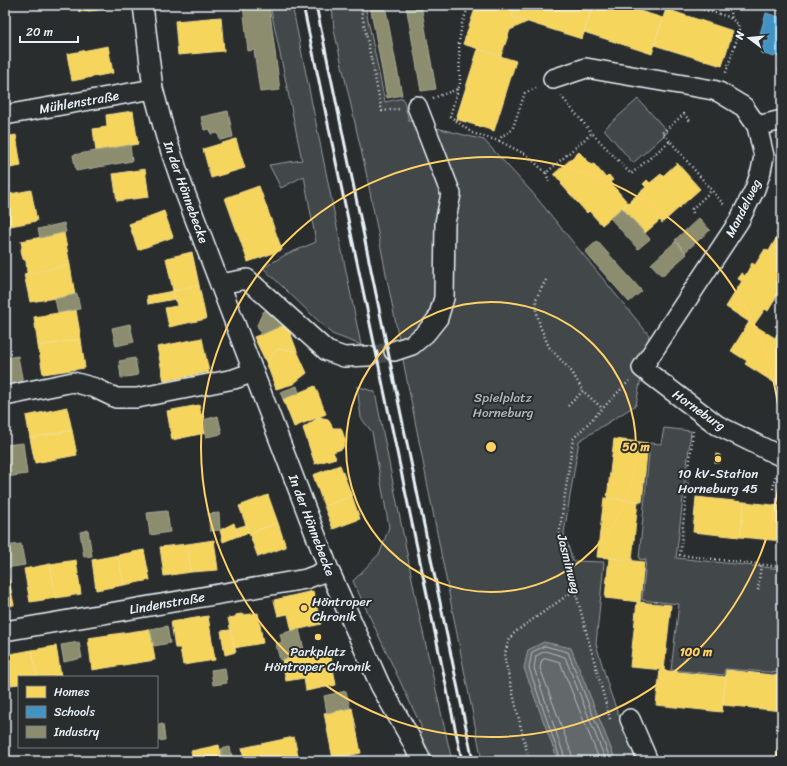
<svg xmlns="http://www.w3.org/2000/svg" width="787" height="766" viewBox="0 0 787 766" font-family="Sriracha,sans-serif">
	<rect width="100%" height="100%" fill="#2a2d2e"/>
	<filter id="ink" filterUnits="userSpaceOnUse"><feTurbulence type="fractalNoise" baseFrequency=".025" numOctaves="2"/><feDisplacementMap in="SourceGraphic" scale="8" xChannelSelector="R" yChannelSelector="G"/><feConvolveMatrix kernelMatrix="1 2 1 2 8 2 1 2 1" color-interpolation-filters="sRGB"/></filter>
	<g filter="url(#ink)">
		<path fill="#424648" stroke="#959ca0" d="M270,5H292L361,345L332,334L263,268L285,255L316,242L304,176L281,188L269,165L302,160Z
			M332,5H365L385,102L403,98L409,121L484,140L531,191L649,335L636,405L579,441L564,533L573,561L604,562L596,644L610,692L636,761H482L366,172L334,30Z
			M638,99L668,132L633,163L604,129Z
			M357,386L375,392L420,619L452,761H435L421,737V726L353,581L380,553L389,527L372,432L361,418Z
			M664,428L691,431L676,558L782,569V673L725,669L724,675L671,670L679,604L642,600L646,560L639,559L650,443L661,444Z"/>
		<path fill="#63686b" stroke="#989fa3" d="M544,642L571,648L616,761H558L524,668L528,650Z"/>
		<path fill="#f6d55c" stroke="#f2dd8b" d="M78,5H105L106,9L79,12Z
			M478,5H510L515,7L512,17L527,22L510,30L501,56L463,44L475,9H477Z
			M516,5H593L582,39L512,17Z
			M593,5H620L663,18L652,54L584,32Z
			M666,9L733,31L722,66L654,45Z
			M221,17L224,51L178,55L175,21Z
			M108,46L113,73L72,81L67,54Z
			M478,49L516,61L494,131L456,119Z
			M133,111L138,144L96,151L93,129L107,127L106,115Z
			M16,135L21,166L5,169V137Z
			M236,139L245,168L211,178L203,149Z
			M579,152L592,165L594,164L606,178L609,175L613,180L610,182L628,203L602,225L589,211L587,213L561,184L562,183L554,174Z
			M677,163L700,189L662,223L660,220L645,233L622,208L646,187L643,184L647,180L650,183L661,174L663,176Z
			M145,169L149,197L117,201L113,174Z
			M259,186L282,250L248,262L225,198Z
			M31,190L37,221L5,227V195Z
			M164,211L173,237L138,250L129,224Z
			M782,225V259L769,251L778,235L776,233Z
			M64,233L70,265L27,273L26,261L23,259L21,250L22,247L21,241Z
			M765,249L782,259V288L768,311L765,309L754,325L726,307L742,281L738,279L741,273L745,276L752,263L755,265Z
			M192,252L199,285L173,291L166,258Z
			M70,265L75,295L30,302L24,274Z
			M199,285L206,319L169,327L165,308L177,306L173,291Z
			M173,291L175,299L148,304L147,296Z
			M76,310L81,339L38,346L34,317Z
			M749,322L775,338L777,334L782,337L780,341L782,342V385L779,383L778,385L745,364L747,361L731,351Z
			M287,324L297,351L278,349L266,362L254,337Z
			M202,338L209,372L164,381L157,347Z
			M81,339L85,368L43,374L38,346Z
			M278,349L297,351L307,373L293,384L276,389L266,362Z
			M315,386L326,414L294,427L283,399Z
			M199,405L201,414L205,417L203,420L205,433L172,440L167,411Z
			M67,407L72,430L30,438L26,416Z
			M319,417L328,419L333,428H341L346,442L342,449L333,452L336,458L315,464L303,428Z
			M72,430L77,455L35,463L30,438Z
			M614,439L648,443L642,502L607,498Z
			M716,454L720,455L719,463H715Z
			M340,465L352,496L324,506L313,475Z
			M268,495L278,523L249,533L239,506Z
			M352,496L360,519L333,529L324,506Z
			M696,497L744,502L740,537L693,532Z
			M604,498L638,501L632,560L597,557Z
			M744,502L782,506V541L740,537Z
			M234,523L238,536L223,542L220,530Z
			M278,523L286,547L258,557L249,533Z
			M246,525L249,533L238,536L236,528Z
			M214,540L218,570L191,572L187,544Z
			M187,544L191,572L164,576L160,547Z
			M144,550L150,580L124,585L118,555Z
			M118,555L124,585L96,590L92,560Z
			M609,558L644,562L640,602L605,598Z
			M76,560L81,594L56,598L50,564Z
			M50,564L56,598L30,602L24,569Z
			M5,575H8L14,605L5,606Z
			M313,591L321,624L292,631L288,614L278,616L274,600Z
			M637,602L671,605L664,670L630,667Z
			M258,613L263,643L234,648L228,618L235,617L236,615L241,614L244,615Z
			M208,616L215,660L183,665L180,648H175L171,622Z
			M150,629L155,660L92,670L88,638Z
			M230,630L236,652L225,655L221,631Z
			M56,646L61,676L37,677L32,650Z
			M32,650L37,677H19V684L11,685L5,655Z
			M330,651L336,685L306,691L304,678L286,681L282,660Z
			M660,670L726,677L722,712L656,705Z
			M726,670L782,676V711L723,705Z
			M352,708L361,753L333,759L324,713Z
			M782,711V761H776Z
			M294,737L299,761H244L242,748Z
			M219,745L223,761H193L191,751Z
			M192,757L193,761H172Z"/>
		<path fill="#4393c3" stroke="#74afd3" d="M779,5H782V11L777,10Z
			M766,13L782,18V58L775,55L774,57L761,53L765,41L768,42L770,37L760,34Z
			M782,58V72L778,70Z"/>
		<path fill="#8c8c6e" stroke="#a8aa97" d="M243,5H269L280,90L260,92L254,50L248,51Z
			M370,5H385L402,95L387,98Z
			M406,5H421L436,89L421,91Z
			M228,111L233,137L220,140L218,133L211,134L210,129L204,130L201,117Z
			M130,145L132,161L76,171L73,155Z
			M622,208L650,239L638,249L610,218Z
			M699,218L710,230L685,252L675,240Z
			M64,223L66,232L40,238L38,229Z
			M597,241L642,291L629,302L585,252Z
			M676,241L687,254L662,276L651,264Z
			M77,294L80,309L58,313L55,299Z
			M269,309L283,325L261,335L257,325L263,312Z
			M130,324L134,342L116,346L112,328Z
			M18,356L23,383L7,386L5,376V358Z
			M135,358L138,375L121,378L119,361Z
			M297,386L299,393L283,399L280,392Z
			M218,416L222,434L206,437L203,420Z
			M23,443L27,474L6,477L5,445Z
			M167,511L170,532L150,535L147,513Z
			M219,513L220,530L210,531L208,514Z
			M88,530L92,556L84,557L80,532Z
			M21,544L25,565L6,568L5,546Z
			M167,626L170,643L154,646L150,629Z
			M299,629L305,654L280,660L276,644L282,642L280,634Z
			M79,642L82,658L64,662L61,645Z
			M5,655L11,685L5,687Z
			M225,668L227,683L213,685L211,670Z
			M346,691L350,708L327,713L324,696Z
			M163,724L165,740L157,741V725Z
			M230,747L233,761H223L221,749Z"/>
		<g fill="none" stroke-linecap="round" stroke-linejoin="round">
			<path stroke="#b3bac0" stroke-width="1" d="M561,761L529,668L532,652L545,646L568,652L611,761
				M566,761L534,668L536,656L545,651L565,657L606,761
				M572,761V755L540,668L542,660L546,658L560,662L600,761"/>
			<path stroke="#464a4c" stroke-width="19" stroke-dasharray="19 10" stroke-linecap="butt" d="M368,356L394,351"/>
			<defs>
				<path id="minor" d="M143,5L153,89L166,137L184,190L329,570L380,685L412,741L421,761
					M553,79L586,68L713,90L719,92L744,107L757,126L764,156L761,171L755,189L739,221L642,368L717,425L782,457
					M5,115L153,89
					M757,126L782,120
					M220,284L247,279L327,351L344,357L368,356
					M394,351L412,345L426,333L438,318L444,298L445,223L451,194L417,106
					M5,396L73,382L95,388L116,398H137L234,379L254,372
					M5,631L306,579L329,570
					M630,719L648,761"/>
			</defs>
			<use href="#minor" stroke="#e8f1f8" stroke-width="22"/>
			<path stroke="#e8f1f8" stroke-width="2.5" stroke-dasharray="1 3" stroke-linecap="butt" d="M360,5L382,111L399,109
				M688,5L729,17L738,24L739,33L725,75
				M729,9L732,19
				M458,89L450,116L472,133L499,141L527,155L546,173L592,133L631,174L670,141L725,206
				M561,96L592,133
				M433,98L458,89L460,84L459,42L462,24L469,5
				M499,141L502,136L512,130L525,93L536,88
				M670,141L662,133L684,114L691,122
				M546,173L550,184
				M693,213L692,209L711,191
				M546,280L542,287L536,299V309L540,326L549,347L572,372L583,391
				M782,315L776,326L782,330
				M568,406L583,391L602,408
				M693,431L680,555L782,567
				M773,489L776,474
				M758,590L761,564
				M610,719L575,590L559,536L573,439L629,381
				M529,761L505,660C505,648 508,641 515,632L575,590"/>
			<use href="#minor" stroke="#2a2d2e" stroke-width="19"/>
			<path stroke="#e8f1f8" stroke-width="3" d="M303,5L462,761
				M316,5L473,761"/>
		</g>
	</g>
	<g fill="none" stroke="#ffd166" stroke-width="2">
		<circle cx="491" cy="447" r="145"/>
		<circle cx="491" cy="447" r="290"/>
	</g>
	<g fill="#ffd166" stroke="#2a2d2e" stroke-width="1.5">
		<circle cx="718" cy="459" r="4"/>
		<circle cx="304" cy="608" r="4"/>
		<circle cx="318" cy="637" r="4"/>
	</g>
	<g text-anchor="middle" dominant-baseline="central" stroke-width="4" stroke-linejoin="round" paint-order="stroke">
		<g font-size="13" fill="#e8f1f8" stroke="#2a2d2e">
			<text transform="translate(79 102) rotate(-10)">Mühlenstraße</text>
			<text transform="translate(186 192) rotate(70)">In der Hönnebecke</text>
			<text transform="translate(743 208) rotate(-63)">Mandelweg</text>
			<text transform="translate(699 410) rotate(35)">Horneburg</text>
			<text transform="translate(312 525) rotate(69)">In der Hönnebecke</text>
			<text transform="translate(569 564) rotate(76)">Jasminweg</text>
			<text transform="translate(167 603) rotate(-10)">Lindenstraße</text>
		</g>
		<g font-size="13" fill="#aeb5ba" stroke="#2a2d2e">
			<text x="503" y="397">Spielplatz<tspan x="503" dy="15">Horneburg</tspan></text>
		</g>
		<g font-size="13" fill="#e8f1f8" stroke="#2a2d2e">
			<text x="718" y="473">10 kV-Station<tspan x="718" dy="15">Horneburg 45</tspan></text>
			<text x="312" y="601" text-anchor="start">Höntroper<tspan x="312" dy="15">Chronik</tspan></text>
			<text x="318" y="651">Parkplatz<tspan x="318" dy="15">Höntroper Chronik</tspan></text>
		</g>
	</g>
	<circle cx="491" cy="447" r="6" fill="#ffd166" stroke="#2a2d2e" stroke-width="2"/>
	<g font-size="12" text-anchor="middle" font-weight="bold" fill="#ffd166" stroke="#2a2d2e" stroke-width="4" stroke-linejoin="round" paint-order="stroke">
		<text x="636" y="451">50 m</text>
		<text x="696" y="656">100 m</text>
	</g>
	<rect width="787" height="766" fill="none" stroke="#2a2d2e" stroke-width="20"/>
	<rect x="10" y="10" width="767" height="746" fill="none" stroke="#e8f1f8" stroke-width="1.5" filter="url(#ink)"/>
	<rect x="18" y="676" width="140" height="72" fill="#2a2d2e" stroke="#767b7f"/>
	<rect x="26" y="686" width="20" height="12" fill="#f6d55c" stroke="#767b7f"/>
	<text x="54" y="696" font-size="12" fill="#e8f1f8">Homes</text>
	<rect x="26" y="706" width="20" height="12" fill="#4393c3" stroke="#767b7f"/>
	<text x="54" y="716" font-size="12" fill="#e8f1f8">Schools</text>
	<rect x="26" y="726" width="20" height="12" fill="#8c8c6e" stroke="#767b7f"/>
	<text x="54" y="736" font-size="12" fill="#e8f1f8">Industry</text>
	<g transform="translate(749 38) rotate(286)" stroke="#2a2d2e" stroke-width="3" paint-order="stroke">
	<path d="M0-3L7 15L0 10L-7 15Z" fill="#e8f1f8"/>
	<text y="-6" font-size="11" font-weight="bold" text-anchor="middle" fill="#e8f1f8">N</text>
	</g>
	<path d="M20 36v6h58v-6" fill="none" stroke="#e8f1f8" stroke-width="2"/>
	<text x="26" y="36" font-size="12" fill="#e8f1f8" stroke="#2a2d2e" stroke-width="3" paint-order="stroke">20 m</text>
</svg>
